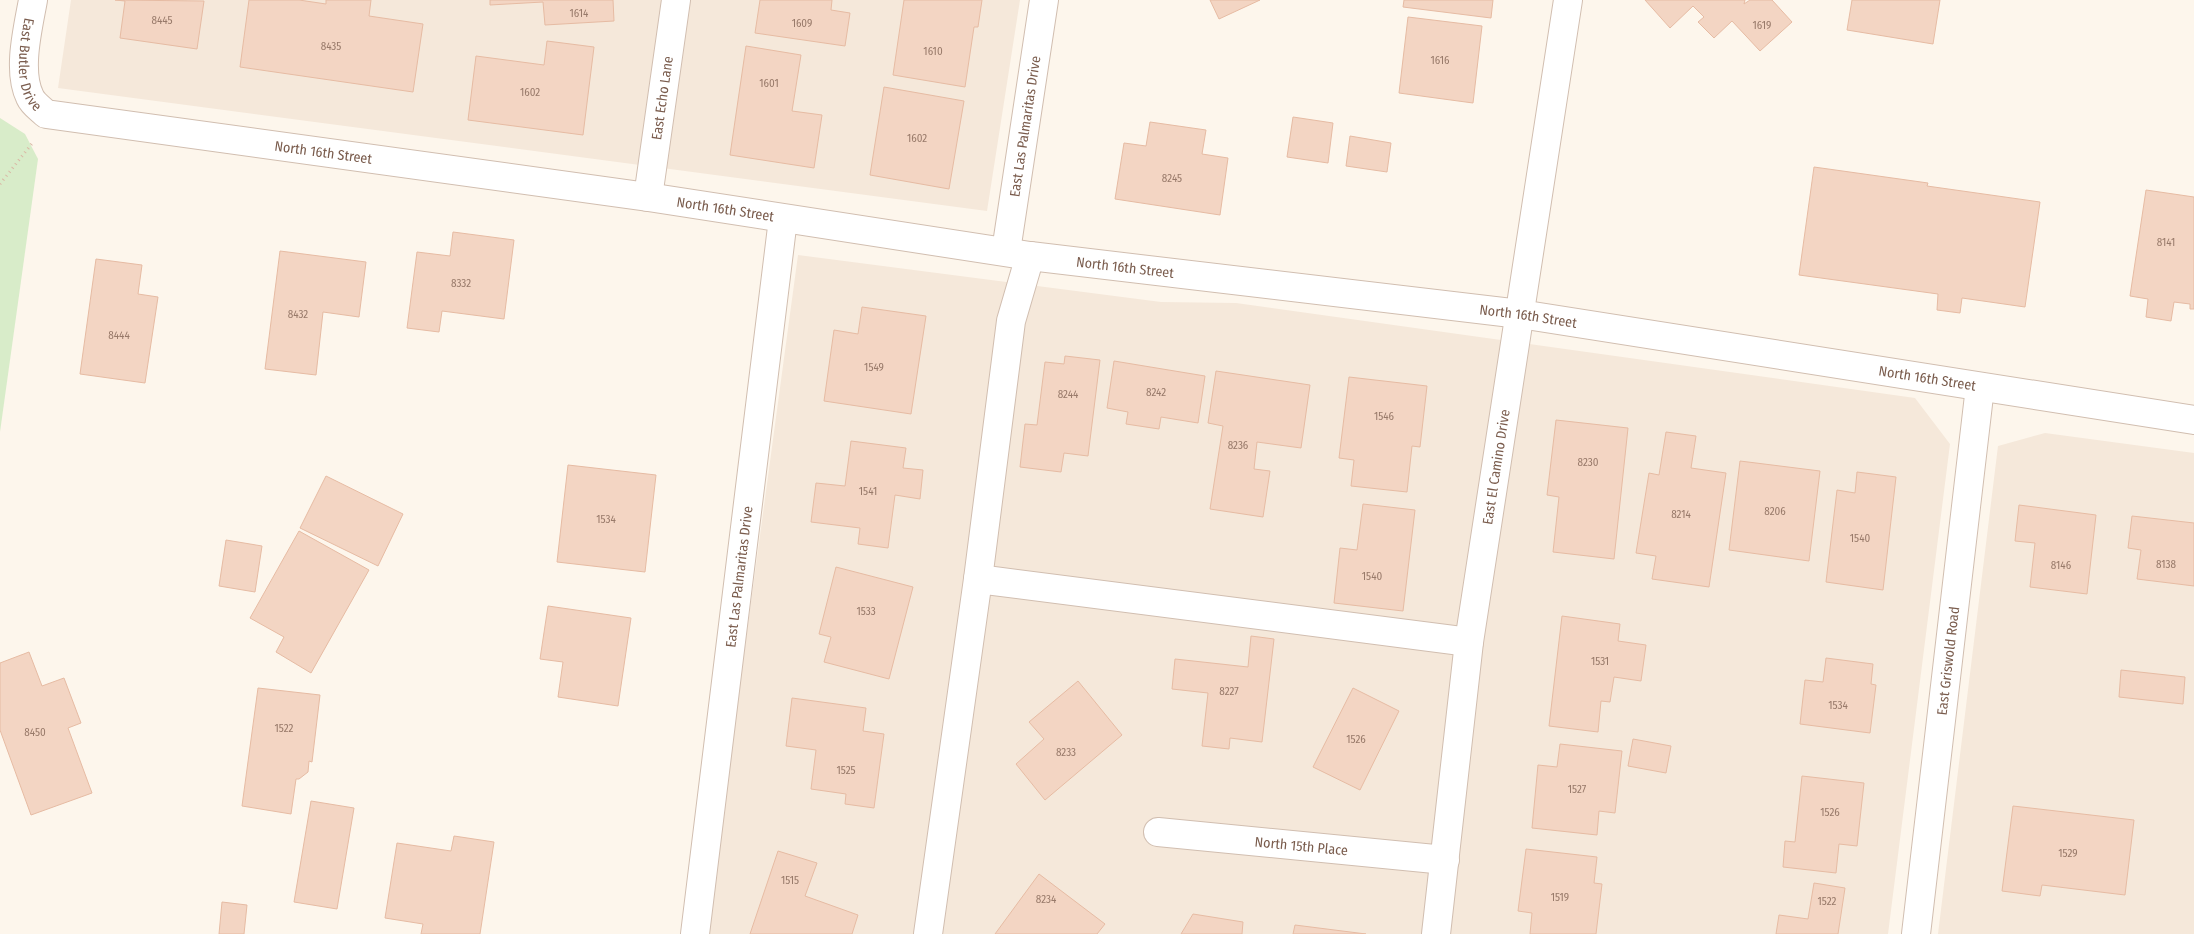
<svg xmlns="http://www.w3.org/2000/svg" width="2194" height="934" viewBox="0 0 2194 934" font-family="'Fira Sans Condensed',sans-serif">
	<rect width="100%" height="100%" fill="#fdf6ec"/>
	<path fill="#f5e8da" d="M71,0H1020L987,211L58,88Z
		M798,255L1161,302L1236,303L1915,398L1950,444L1888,934H706Z
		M2045,433L2194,453V934H1938L1998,446Z"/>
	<path fill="#d8ecc9" d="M0,118L25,134L38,159L0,432Z"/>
	<path fill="#f3d5c3" stroke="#e6bba3" d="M115,0L204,1L197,49L120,38L125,1Z
		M249,0H299L326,4V0H371L369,16L423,24L413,92L240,67Z
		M490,0H613L614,21L545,25L543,2L490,5Z
		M760,0H832L831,10L850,13L845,46L755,33Z
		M904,0H982L978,27H974L965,87L893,75Z
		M1210,0H1260L1219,19Z
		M1404,0H1493L1491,18L1403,7Z
		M1645,0H1745L1744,4L1750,0H1772L1792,22L1760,51L1732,21L1714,38L1698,22L1704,17L1693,6L1670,28Z
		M1852,0H1940L1933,44L1847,30Z
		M1408,17L1482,26L1473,103L1399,93Z
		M547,41L594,47L583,135L468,120L476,56L544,65Z
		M746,46L801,55L792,111L822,115L814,168L730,155Z
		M884,87L964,101L949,189L870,175Z
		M1293,117L1333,123L1328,163L1287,157Z
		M1150,122L1206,130L1202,154L1228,158L1220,215L1115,199L1124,143L1146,146Z
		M1350,136L1391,143L1387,172L1346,166Z
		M1814,167L1928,183L1927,186L2040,202L2025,307L1962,298L1960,313L1937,310L1938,294L1799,275Z
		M2146,190L2194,197V309H2190V304L2174,302L2171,321L2146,317L2148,299L2130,296Z
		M453,232L514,240L504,319L442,311L439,332L407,328L417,252L450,256Z
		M280,251L366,262L359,317L323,312L316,375L265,369Z
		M96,259L142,265L138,294L158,297L145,383L80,374Z
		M862,307L926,316L911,414L824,401L834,330L858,334Z
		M1065,356L1100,360L1088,456L1064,453L1061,472L1020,467L1025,424L1037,425L1045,362L1064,364Z
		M1114,361L1205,376L1198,423L1161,417L1159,429L1126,424L1128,412L1107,408Z
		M1216,371L1310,385L1301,448L1257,442L1254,469L1270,471L1263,517L1210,509L1223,426L1208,423Z
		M1349,377L1427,386L1420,447L1412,446L1407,492L1351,486L1354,460L1339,458Z
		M1556,420L1628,428L1614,559L1553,552L1559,497L1547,495Z
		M1666,432L1696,436L1691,468L1726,473L1709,587L1652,579L1656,556L1636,553L1649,473L1659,475Z
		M851,441L906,448L903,468L923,470L920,499L895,495L888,548L858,544L860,528L811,522L816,483L845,486Z
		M1740,461L1820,471L1809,561L1729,550Z
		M568,465L656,475L645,572L557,562Z
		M1857,472L1896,477L1883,590L1826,582L1837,490L1855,493Z
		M326,476L403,514L378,566L300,528Z
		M1363,504L1415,510L1403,611L1334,603L1340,548L1357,550Z
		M2019,505L2096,515L2087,594L2030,587L2035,543L2015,541Z
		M2132,516L2194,523V586L2137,579L2141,550L2128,548Z
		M299,531L369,570L311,673L276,652L284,637L250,618Z
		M226,540L262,546L255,592L219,586Z
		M836,567L913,587L889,679L824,662L831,637L819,634Z
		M548,606L631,618L618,706L558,697L563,662L540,659Z
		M1562,616L1620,624L1618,641L1646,645L1641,681L1614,677L1610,702L1601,701L1598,732L1549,726Z
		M1251,636L1274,639L1262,742L1230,738L1229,749L1202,746L1208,693L1172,689L1175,659L1248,667Z
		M29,652L42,686L64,678L81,723L68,728L92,793L31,815L0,730V663Z
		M1826,658L1873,664L1871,684L1876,685L1870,733L1800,724L1805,680L1823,682Z
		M2121,670L2185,677L2183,704L2119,697Z
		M1078,681L1122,735L1045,800L1016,764L1044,739L1029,722Z
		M258,688L320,695L312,762L309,761L308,772L299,779H296L291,814L242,806Z
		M1353,688L1399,711L1360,790L1313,767Z
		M792,698L866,708L863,731L884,734L874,808L845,804L846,794L811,789L816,750L786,746Z
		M1633,739L1671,746L1666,773L1628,766Z
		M1560,744L1622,751L1615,813L1599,811L1597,835L1532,828L1538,765L1557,767Z
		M1802,776L1864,783L1857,846L1839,844L1836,873L1783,867L1785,841L1795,842Z
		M311,801L354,808L337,909L294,902Z
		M2013,806L2134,820L2125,895L2042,885L2040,896L2002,891Z
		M454,836L494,842L480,934H421L423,924L385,918L397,843L451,851Z
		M1526,849L1597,857L1594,883L1602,884L1596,934H1530L1532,913L1518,911Z
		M778,851L817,863L805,896L858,915L852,934H750Z
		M1039,874L1105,924L1097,934H995Z
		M1814,883L1845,888L1838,934H1776L1779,915L1808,919Z
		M222,902L247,905L244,934H219Z
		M1193,914L1243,922L1242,934H1181Z
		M1295,925L1366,934H1293Z"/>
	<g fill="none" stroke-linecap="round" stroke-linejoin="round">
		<defs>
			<g id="minor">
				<path id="s1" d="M33,0C28,28 17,71 30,97C33,104 41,109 46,114L648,197L1030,256L1520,314L2194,420"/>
				<path id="s2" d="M648,197L676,0"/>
				<path id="s3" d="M1006,251L1044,0"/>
				<path d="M978,579L1469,642"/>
				<path id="s4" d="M1158,832L1445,860"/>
				<path id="s5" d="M695,934L783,219"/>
				<path d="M928,934L978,579L1011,321L1030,256"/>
				<path id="s6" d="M1436,934L1469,642L1568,0"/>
				<path id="s7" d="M1916,934L1980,387"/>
			</g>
		</defs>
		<use href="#minor" stroke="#d1beb0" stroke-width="30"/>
		<path stroke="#d9b8a5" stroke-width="3" stroke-dasharray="1 4" stroke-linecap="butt" d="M0,184L34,141"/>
		<use href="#minor" stroke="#fff" stroke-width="28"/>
	</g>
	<g text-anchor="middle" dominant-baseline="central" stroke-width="4.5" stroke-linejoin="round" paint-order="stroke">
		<g font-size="11" fill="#987a6a">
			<text x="579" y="13">1614</text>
			<text x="162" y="20">8445</text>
			<text x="802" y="23">1609</text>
			<text x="1762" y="25">1619</text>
			<text x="331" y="46">8435</text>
			<text x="933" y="51">1610</text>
			<text x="1440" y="60">1616</text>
			<text x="769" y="83">1601</text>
			<text x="530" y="92">1602</text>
			<text x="917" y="138">1602</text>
			<text x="1172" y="178">8245</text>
			<text x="2166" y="242">8141</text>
			<text x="461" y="283">8332</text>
			<text x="298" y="314">8432</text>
			<text x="119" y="335">8444</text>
			<text x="874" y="367">1549</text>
			<text x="1156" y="392">8242</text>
			<text x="1068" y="394">8244</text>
			<text x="1384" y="416">1546</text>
			<text x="1238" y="445">8236</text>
			<text x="1588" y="462">8230</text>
			<text x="868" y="491">1541</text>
			<text x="1775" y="511">8206</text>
			<text x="1681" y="514">8214</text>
			<text x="606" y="519">1534</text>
			<text x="1860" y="538">1540</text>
			<text x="2166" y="564">8138</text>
			<text x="2061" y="565">8146</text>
			<text x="1372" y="576">1540</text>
			<text x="866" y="611">1533</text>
			<text x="1600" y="661">1531</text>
			<text x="1229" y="691">8227</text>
			<text x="1838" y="705">1534</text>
			<text x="284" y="728">1522</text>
			<text x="35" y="732">8450</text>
			<text x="1356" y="739">1526</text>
			<text x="1066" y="752">8233</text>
			<text x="846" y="770">1525</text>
			<text x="1577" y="789">1527</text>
			<text x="1830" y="812">1526</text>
			<text x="2068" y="853">1529</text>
			<text x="790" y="880">1515</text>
			<text x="1560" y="897">1519</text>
			<text x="1046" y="899">8234</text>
			<text x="1827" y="901">1522</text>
		</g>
		<g font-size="14" fill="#7a5c4d" stroke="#fffaf3">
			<text stroke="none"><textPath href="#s1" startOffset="66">East Butler Drive</textPath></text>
			<text stroke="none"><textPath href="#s2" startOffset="100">East Echo Lane</textPath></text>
			<text stroke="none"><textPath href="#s3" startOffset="126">East Las Palmaritas Drive</textPath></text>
			<text stroke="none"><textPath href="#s1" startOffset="402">North 16th Street</textPath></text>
			<text stroke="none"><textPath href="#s1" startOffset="808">North 16th Street</textPath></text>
			<text stroke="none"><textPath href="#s1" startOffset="1212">North 16th Street</textPath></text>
			<text stroke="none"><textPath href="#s1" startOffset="1618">North 16th Street</textPath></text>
			<text stroke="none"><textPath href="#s1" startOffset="2022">North 16th Street</textPath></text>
			<text stroke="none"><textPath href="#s6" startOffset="471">East El Camino Drive</textPath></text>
			<text stroke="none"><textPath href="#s5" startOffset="360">East Las Palmaritas Drive</textPath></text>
			<text stroke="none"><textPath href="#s7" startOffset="275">East Griswold Road</textPath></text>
			<text stroke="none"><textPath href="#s4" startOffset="144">North 15th Place</textPath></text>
		</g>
	</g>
</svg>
